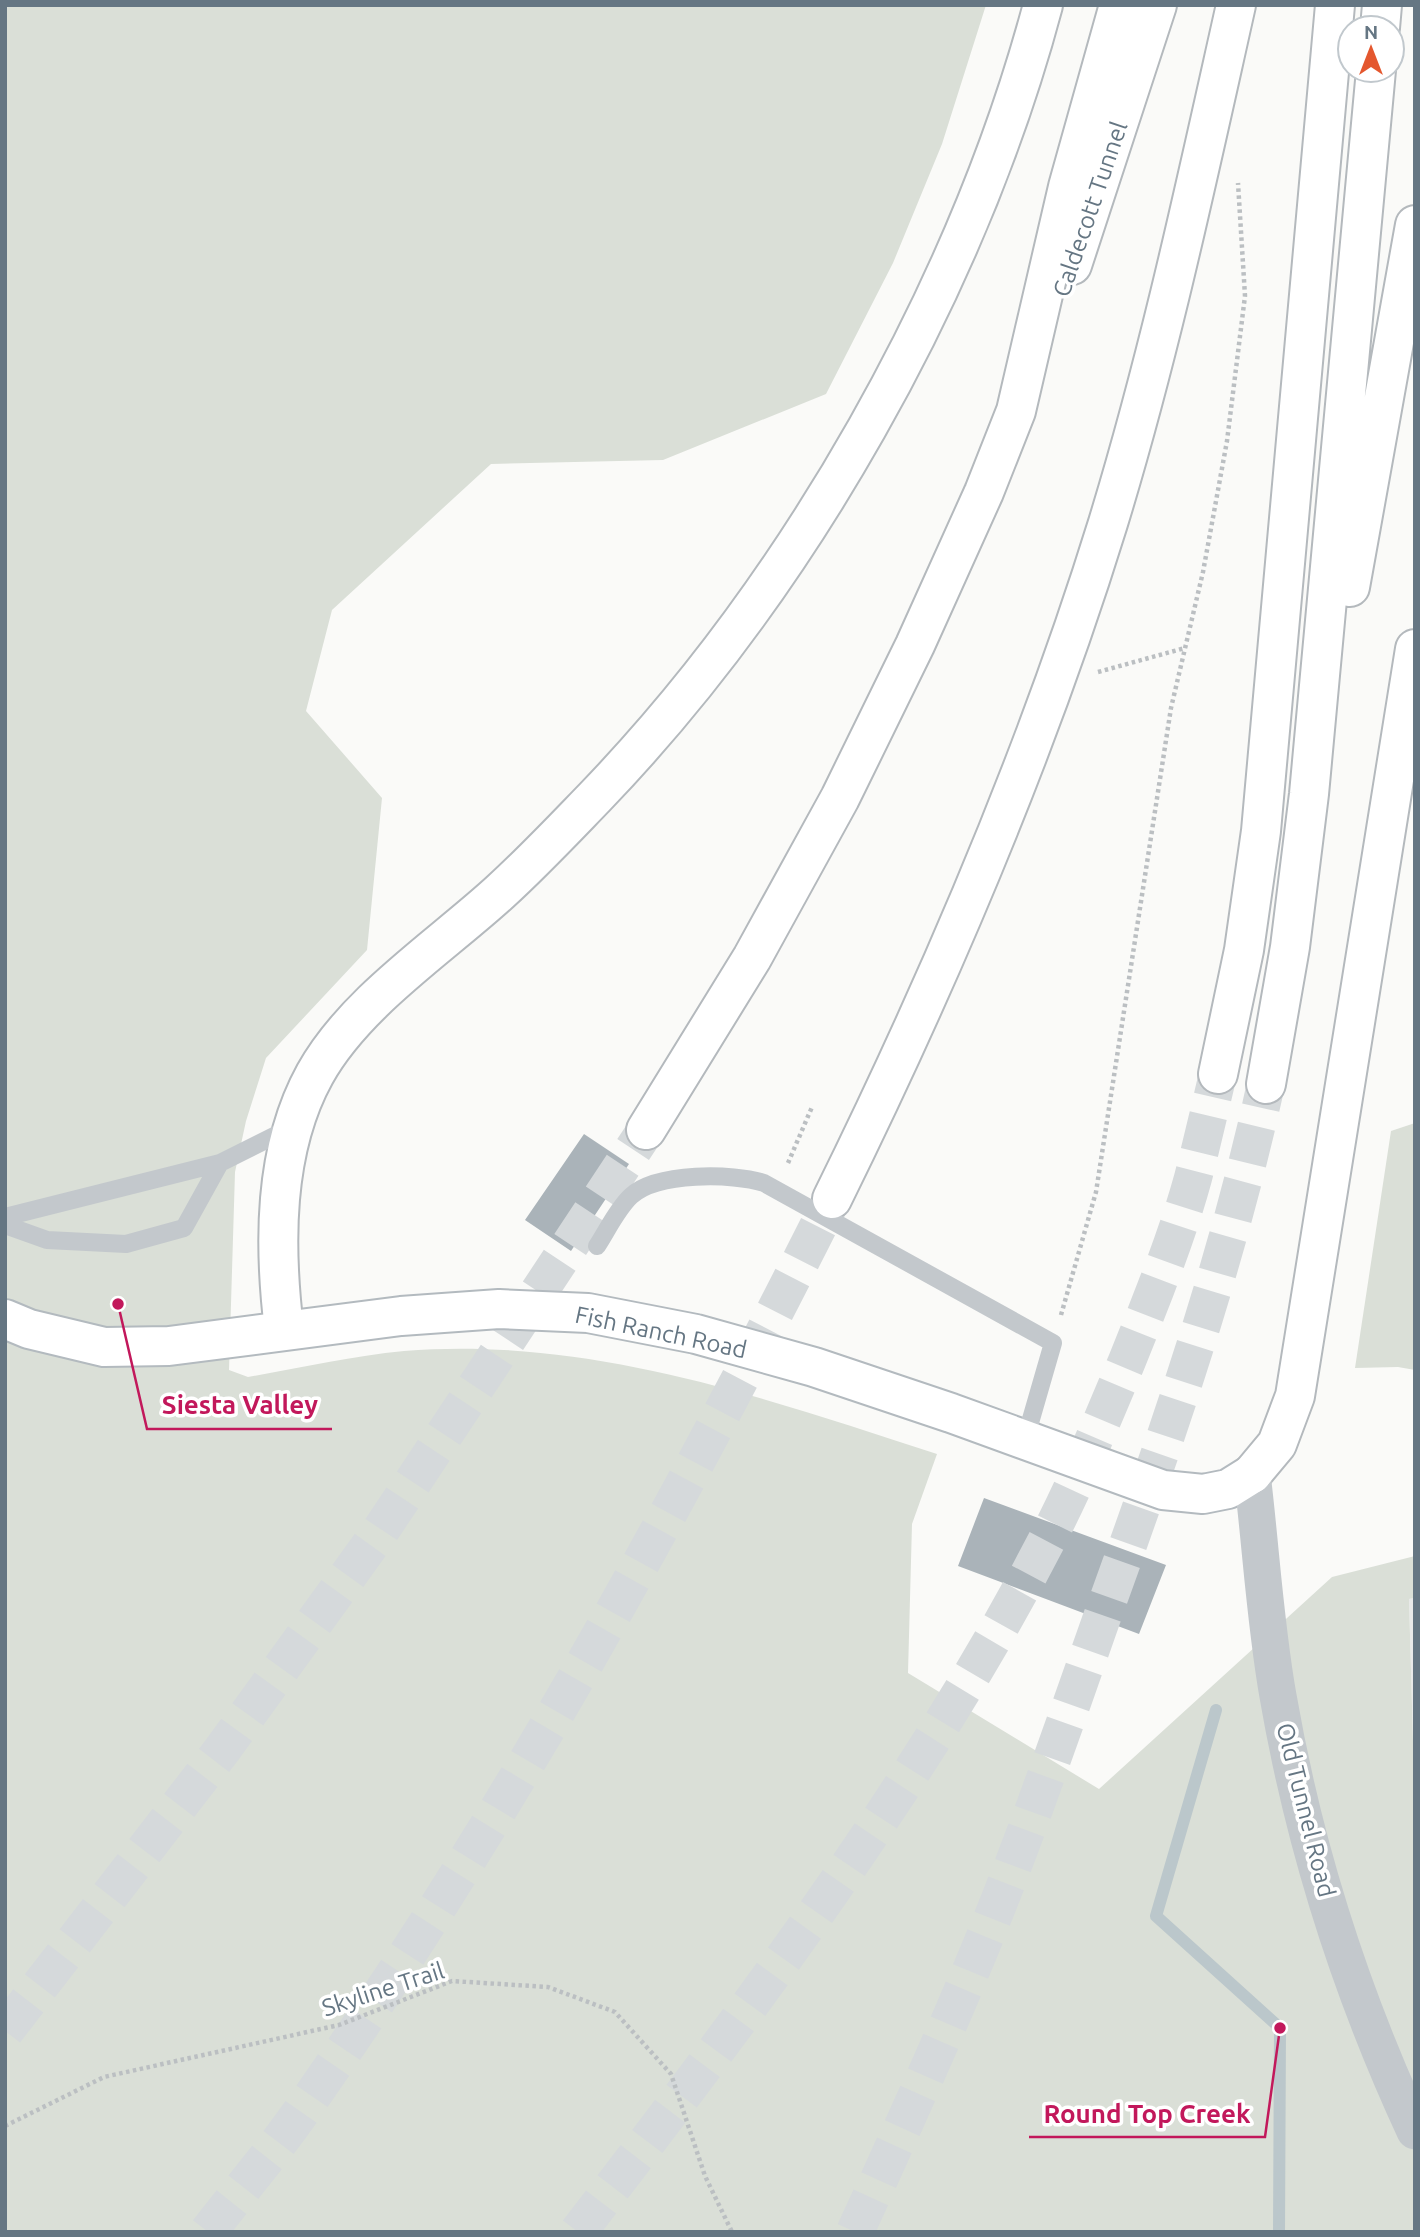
<svg xmlns="http://www.w3.org/2000/svg" width="1420" height="2237" viewBox="0 0 1420 2237" font-family="Ubuntu,sans-serif">
	<rect width="100%" height="100%" fill="#fafaf8"/>
	<path fill="#e8e9e9" d="M1415,1598V1812L1409,1599Z"/>
	<path fill="#dadfd7" d="M5,5H986L942,144L893,263L826,394L663,460L491,464L332,610L306,711L382,798L367,950L266,1058L246,1121L235,1172L229,1370L248,1377C299,1368 352,1356 404,1351C587,1336 766,1398 937,1454L912,1524L908,1673L1099,1789L1332,1577L1415,1556V1598L1409,1599L1415,1812V2232H5Z
		M1415,1123V1370L1398,1367L1355,1368L1391,1131Z"/>
	<g fill="none" stroke-linecap="round" stroke-linejoin="round">
		<path stroke="#bbc7cb" stroke-width="12" d="M1216,1710L1156,1916L1280,2028L1279,2232"/>
	</g>
	<path fill="#aab3b9" d="M584,1134L629,1164L571,1251L525,1220Z
		M984,1498L1166,1565L1139,1634L958,1566Z"/>
	<g fill="none" stroke-linecap="round" stroke-linejoin="round">
		<path stroke="#d5d9db" stroke-width="38" stroke-dasharray="38 19" stroke-linecap="butt" d="M5,2031L222,1750L381,1530L646,1130
			M208,2232C239,2192 272,2153 301,2112C504,1823 674,1514 832,1199
			M578,2232C747,2012 924,1780 1051,1532C1079,1477 1103,1418 1127,1361C1151,1301 1176,1240 1193,1178C1202,1143 1210,1108 1218,1074
			M855,2232C906,2120 957,2009 1002,1894C1039,1799 1072,1702 1106,1606C1168,1434 1227,1263 1266,1084"/>
		<defs>
			<path id="secondary" d="M5,1319L29,1329L104,1347L169,1346L401,1316L499,1309L588,1313L696,1334L814,1367L951,1413L1163,1490L1203,1494L1228,1489L1252,1474"/>
			<path id="motorway" d="M1380,28L1382,5
				M1072,265L1157,5
				M1350,587L1415,225
				M1218,1074L1244,950L1261,831L1335,5
				M1266,1084L1290,947L1309,794L1376,70
				M646,1130L752,958L840,798L915,645L984,492L1016,411L1068,187L1119,5
				M832,1199C940,980 1036,756 1108,523C1160,353 1197,179 1236,5
				M284,1329C274,1246 273,1150 315,1074C355,1002 440,947 500,892C533,862 564,829 595,797C799,585 967,289 1043,5
				M1252,1474L1277,1444L1295,1396L1415,649"/>
		</defs>
		<use href="#secondary" stroke="#b3babf" stroke-width="42"/>
		<use href="#motorway" stroke="#b4b9bd" stroke-width="42"/>
		<path stroke="#bbbfc2" stroke-width="4.5" stroke-dasharray="3.5 3.5" stroke-linecap="butt" d="M1098,672L1185,648
			M788,1163L812,1107
			M1061,1315L1096,1192L1171,708L1203,572L1227,441L1245,296L1238,183
			M5,2126L104,2077L339,2025L452,1981L548,1987L615,2012L671,2074L705,2176L732,2232"/>
		<path stroke="#c3c8cc" stroke-width="18" d="M5,1217L220,1163
			M5,1225L47,1240L126,1244L184,1228L220,1163L290,1128
			M597,1246C607,1231 617,1209 631,1196C657,1172 733,1173 764,1183L1053,1343L1025,1440"/>
		<path stroke="#c3c8cc" stroke-width="37" d="M1252,1474C1261,1548 1265,1623 1278,1696C1304,1846 1351,1993 1415,2131"/>
		<use href="#secondary" stroke="#fff" stroke-width="38"/>
		<use href="#motorway" stroke="#fff" stroke-width="38"/>
	</g>
	<g text-anchor="middle" dominant-baseline="central" stroke-width="7" stroke-linejoin="round" paint-order="stroke">
		<g font-size="24" fill="#657683" stroke="#fff">
			<text transform="translate(1090 209) rotate(-71)">Caldecott Tunnel</text>
			<text transform="translate(661 1332) rotate(12)">Fish Ranch Road</text>
			<text transform="translate(1306 1810) rotate(76)">Old Tunnel Road</text>
			<text transform="translate(383 1989) rotate(-18)">Skyline Trail</text>
		</g>
	</g>
	<path fill="none" stroke="#c2185b" stroke-width="2.5" d="M118 1304L147 1429H332M1280 2028L1265 2137H1029"/>
	<g fill="#c2185b" stroke="#fff" stroke-width="2.5">
		<circle cx="118" cy="1304" r="7"/>
		<circle cx="1280" cy="2028" r="7"/>
	</g>
	<g font-size="26" text-anchor="middle" font-weight="bold" fill="#c2185b" stroke="#fff" stroke-width="7" stroke-linejoin="round" paint-order="stroke">
		<text x="240" y="1414">Siesta Valley</text>
		<text x="1147" y="2123">Round Top Creek</text>
	</g>
	<rect width="1420" height="2237" fill="none" stroke="#657683" stroke-width="14"/>
	<g transform="translate(1371 49)"><circle r="33" fill="#ffffff" stroke="#c1c8cd" stroke-width="2"/>
	<path d="M0-5L12 26L0 18L-12 26Z" fill="#e4572e"/>
	<text y="-10" font-size="19" font-weight="bold" text-anchor="middle" fill="#657683">N</text>
	</g>
</svg>
